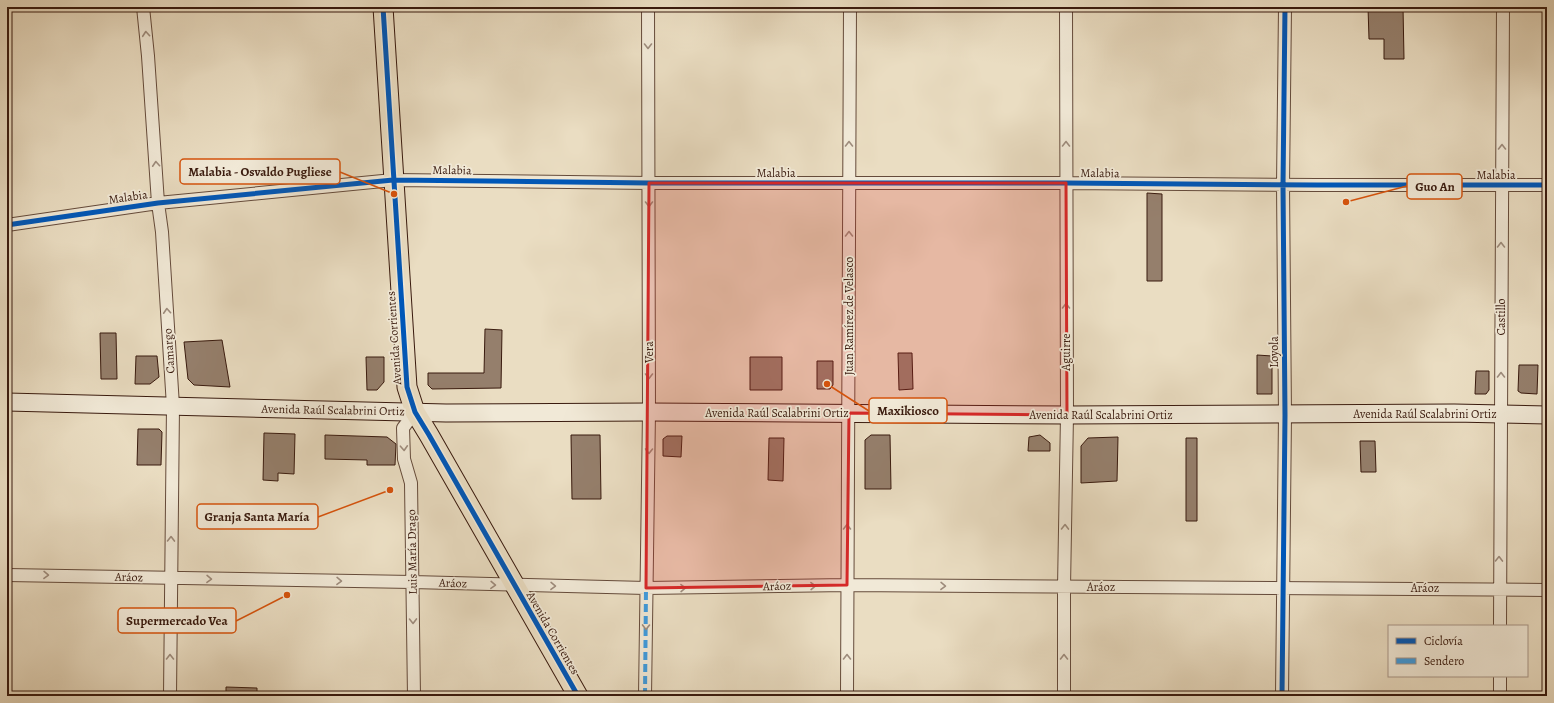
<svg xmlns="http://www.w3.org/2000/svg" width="1554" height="703" viewBox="0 0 1554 703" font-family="Alegreya,serif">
	<rect width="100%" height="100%" fill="#eaddc2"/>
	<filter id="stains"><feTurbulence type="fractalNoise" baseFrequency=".005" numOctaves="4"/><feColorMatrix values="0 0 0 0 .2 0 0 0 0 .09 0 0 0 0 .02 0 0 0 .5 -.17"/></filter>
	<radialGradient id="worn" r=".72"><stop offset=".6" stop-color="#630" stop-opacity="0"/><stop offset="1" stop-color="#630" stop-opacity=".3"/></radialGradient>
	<path fill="#957f6c" stroke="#391a0e" d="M1368,7H1403L1404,59H1384V39H1369Z
		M1147,193L1162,194V281H1147Z
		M485,329L502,330L501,388L432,389L428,385V373H484Z
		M100,333H116L117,379H101Z
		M222,340L230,387L194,385L188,379L184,342Z
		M898,353H912L913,389L899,390Z
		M1257,355L1272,356V394H1257Z
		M136,356H157L159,377L150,384H135Z
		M366,357H384V382L377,390H367Z
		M750,357H782V390H750Z
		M817,361H833V385L830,389H817Z
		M1519,365H1538L1537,394L1521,393L1518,391Z
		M1476,371H1489V390L1486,394H1475Z
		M138,429H159L162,432L161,465H137Z
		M264,433L295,434L294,474L278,473V481L263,480Z
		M325,435L387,437L396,444L395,465H367V460L325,459Z
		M571,435H600L601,499H572Z
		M871,435H890L891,489H865V440Z
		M1040,435L1050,443V451H1028L1029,437Z
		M667,436H682L681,457L663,456V439Z
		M1118,437L1117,481L1081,483V446L1088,438Z
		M769,438H784L783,481L768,480Z
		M1186,438H1197V521H1186Z
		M1360,441H1375L1376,472H1361Z
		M226,687L257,688V696H226Z"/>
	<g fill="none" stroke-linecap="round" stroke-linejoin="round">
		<defs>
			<path id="street" d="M143,7L148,56L158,203L162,232L173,406L170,696
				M7,225L158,203L393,180L649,183H1066L1317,185H1547
				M7,575L412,582L646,588L847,585L1547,590
				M1500,626L1503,7
				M1500,676V696
				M414,696L411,483L404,459L403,428L415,412
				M645,696L649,412L648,7
				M847,696C848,466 849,237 850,7
				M1064,696V587L1067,415L1066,7
				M1282,696L1285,415L1283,185L1285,7"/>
			<path id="secondary" d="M7,402L446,413L649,412L1067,415L1454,413L1547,415"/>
			<path id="primary" d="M383,7L407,387L415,412L429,435L578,696"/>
		</defs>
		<use href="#street" stroke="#654b3b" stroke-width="14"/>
		<use href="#secondary" stroke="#391a0e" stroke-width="19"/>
		<use href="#primary" stroke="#391a0e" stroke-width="21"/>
		<use href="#street" stroke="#f1e9d7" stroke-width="12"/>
		<use href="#secondary" stroke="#f1e9d7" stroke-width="17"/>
		<use href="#primary" stroke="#eaddc2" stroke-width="19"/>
		<path stroke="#3e9bde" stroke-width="4" stroke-dasharray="8 4" stroke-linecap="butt" d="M645,696L646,588"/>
		<defs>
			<path id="cycleway" d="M383,7L407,387L415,412L429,435L578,696
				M7,225L158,203L393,180L649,183H1066L1317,185H1547
				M1282,696L1285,415L1283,185L1285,7"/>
		</defs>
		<use href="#cycleway" stroke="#f1e9d7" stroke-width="8"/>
		<use href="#cycleway" stroke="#0057b8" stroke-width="5"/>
	</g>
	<defs><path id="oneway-chevron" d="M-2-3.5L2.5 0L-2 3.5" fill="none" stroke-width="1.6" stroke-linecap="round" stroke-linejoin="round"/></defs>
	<g stroke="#9e8c7d">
		<use href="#oneway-chevron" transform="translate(146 34) rotate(-95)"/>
		<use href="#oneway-chevron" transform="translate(648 46) rotate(90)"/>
		<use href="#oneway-chevron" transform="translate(849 144) rotate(-90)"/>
		<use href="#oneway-chevron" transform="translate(1066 144) rotate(-90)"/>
		<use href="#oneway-chevron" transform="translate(1502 147) rotate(-90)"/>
		<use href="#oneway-chevron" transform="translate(156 164) rotate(-94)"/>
		<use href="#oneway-chevron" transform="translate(649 204) rotate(90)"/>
		<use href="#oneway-chevron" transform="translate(849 234) rotate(-90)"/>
		<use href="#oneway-chevron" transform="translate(1501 245) rotate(-90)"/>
		<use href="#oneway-chevron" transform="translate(1066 306) rotate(-90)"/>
		<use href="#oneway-chevron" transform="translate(167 311) rotate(-94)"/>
		<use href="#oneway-chevron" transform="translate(1501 375) rotate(-90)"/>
		<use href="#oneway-chevron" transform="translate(649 376) rotate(90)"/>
		<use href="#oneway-chevron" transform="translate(404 448) rotate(87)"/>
		<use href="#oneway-chevron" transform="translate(649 451) rotate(91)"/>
		<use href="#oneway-chevron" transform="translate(847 527) rotate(-90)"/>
		<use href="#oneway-chevron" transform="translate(1065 527) rotate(-89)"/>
		<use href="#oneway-chevron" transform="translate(171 539) rotate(-89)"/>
		<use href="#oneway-chevron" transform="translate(1499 559) rotate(-89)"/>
		<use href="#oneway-chevron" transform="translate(46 575) rotate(1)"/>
		<use href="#oneway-chevron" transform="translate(209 579) rotate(1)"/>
		<use href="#oneway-chevron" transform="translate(339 581) rotate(1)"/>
		<use href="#oneway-chevron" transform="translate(493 585) rotate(2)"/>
		<use href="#oneway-chevron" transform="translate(553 586) rotate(1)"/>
		<use href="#oneway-chevron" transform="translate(813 586) rotate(-1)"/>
		<use href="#oneway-chevron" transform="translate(943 586) rotate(1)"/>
		<use href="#oneway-chevron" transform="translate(683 588) rotate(-1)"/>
		<use href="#oneway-chevron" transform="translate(413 621) rotate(89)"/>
		<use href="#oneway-chevron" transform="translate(646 627) rotate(91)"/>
		<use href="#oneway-chevron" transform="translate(170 657) rotate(-90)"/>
		<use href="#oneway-chevron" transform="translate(847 657) rotate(-90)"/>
		<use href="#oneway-chevron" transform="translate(1064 657) rotate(-90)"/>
	</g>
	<path fill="#d62828" fill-opacity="0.2" stroke="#d62828" stroke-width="3" stroke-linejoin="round" d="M649,183H1066L1067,415L849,413L847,585L646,588Z"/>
	<g text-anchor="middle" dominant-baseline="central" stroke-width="3.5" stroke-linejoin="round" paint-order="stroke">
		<g font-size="12" fill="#391a0e" stroke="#f1e9d7">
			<text transform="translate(452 170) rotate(1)">Malabia</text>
			<text x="776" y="173">Malabia</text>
			<text transform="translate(1100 173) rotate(1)">Malabia</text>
			<text x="1496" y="175">Malabia</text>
			<text transform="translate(128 197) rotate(-8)">Malabia</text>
			<text transform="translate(849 316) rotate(-90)">Juan Ramírez de Velasco</text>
			<text transform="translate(1501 317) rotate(-90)">Castillo</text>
			<text transform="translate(394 338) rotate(-94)">Avenida Corrientes</text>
			<text transform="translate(169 351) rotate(-94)">Camargo</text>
			<text transform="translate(649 352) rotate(-90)">Vera</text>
			<text transform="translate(1066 352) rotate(-90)">Aguirre</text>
			<text transform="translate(1274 352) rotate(-90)">Loyola</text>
			<text transform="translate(333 410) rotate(1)">Avenida Raúl Scalabrini Ortiz</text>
			<text x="777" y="413">Avenida Raúl Scalabrini Ortiz</text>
			<text x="1425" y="414">Avenida Raúl Scalabrini Ortiz</text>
			<text x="1101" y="415">Avenida Raúl Scalabrini Ortiz</text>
			<text transform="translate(412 552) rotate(-91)">Luis María Drago</text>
			<text transform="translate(129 577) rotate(1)">Aráoz</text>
			<text transform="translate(453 583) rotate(2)">Aráoz</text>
			<text transform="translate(777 586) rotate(-1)">Aráoz</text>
			<text x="1101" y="587">Aráoz</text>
			<text x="1425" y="588">Aráoz</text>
			<text transform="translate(553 633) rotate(60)">Avenida Corrientes</text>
		</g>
	</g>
	<path fill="none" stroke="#d6530c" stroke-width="1.5" d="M394 194L340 172M1346 202L1407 186M827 384L869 411M390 490L318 517M287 595L236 621"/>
	<g fill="#d6530c" stroke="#f1e9d7" stroke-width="1.5">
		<circle cx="394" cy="194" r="4"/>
		<circle cx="1346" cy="202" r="4"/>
		<circle cx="827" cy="384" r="4"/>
		<circle cx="390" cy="490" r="4"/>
		<circle cx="287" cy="595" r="4"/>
	</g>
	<g fill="#f1e9d7" stroke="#d6530c" stroke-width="1.5">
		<rect x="180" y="159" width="160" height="25" rx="4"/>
		<rect x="1407" y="174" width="55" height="25" rx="4"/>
		<rect x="869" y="398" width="78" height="25" rx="4"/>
		<rect x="197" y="504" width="121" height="25" rx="4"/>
		<rect x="118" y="608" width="118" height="25" rx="4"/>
	</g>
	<g font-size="13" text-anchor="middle" font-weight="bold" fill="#391a0e">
		<text x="260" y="176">Malabia - Osvaldo Pugliese</text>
		<text x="1435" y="191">Guo An</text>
		<text x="908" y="415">Maxikiosco</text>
		<text x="257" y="521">Granja Santa María</text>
		<text x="177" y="625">Supermercado Vea</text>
	</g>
	<rect width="1554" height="703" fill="none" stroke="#eaddc2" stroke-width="24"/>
	<rect x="8" y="8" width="1538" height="687" fill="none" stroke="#391a0e" stroke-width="2"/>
	<rect x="12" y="12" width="1530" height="679" fill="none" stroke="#391a0e"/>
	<rect x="1388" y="625" width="140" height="52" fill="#f1e9d7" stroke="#a79687"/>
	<rect x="1396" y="638" width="20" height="6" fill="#0057b8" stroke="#a79687"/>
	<text x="1424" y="645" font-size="12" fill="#391a0e">Ciclovía</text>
	<rect x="1396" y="658" width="20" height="6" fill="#3e9bde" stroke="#a79687"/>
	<text x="1424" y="665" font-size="12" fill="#391a0e">Sendero</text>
	<rect width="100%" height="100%" filter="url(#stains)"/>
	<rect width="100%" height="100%" fill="url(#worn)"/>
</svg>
